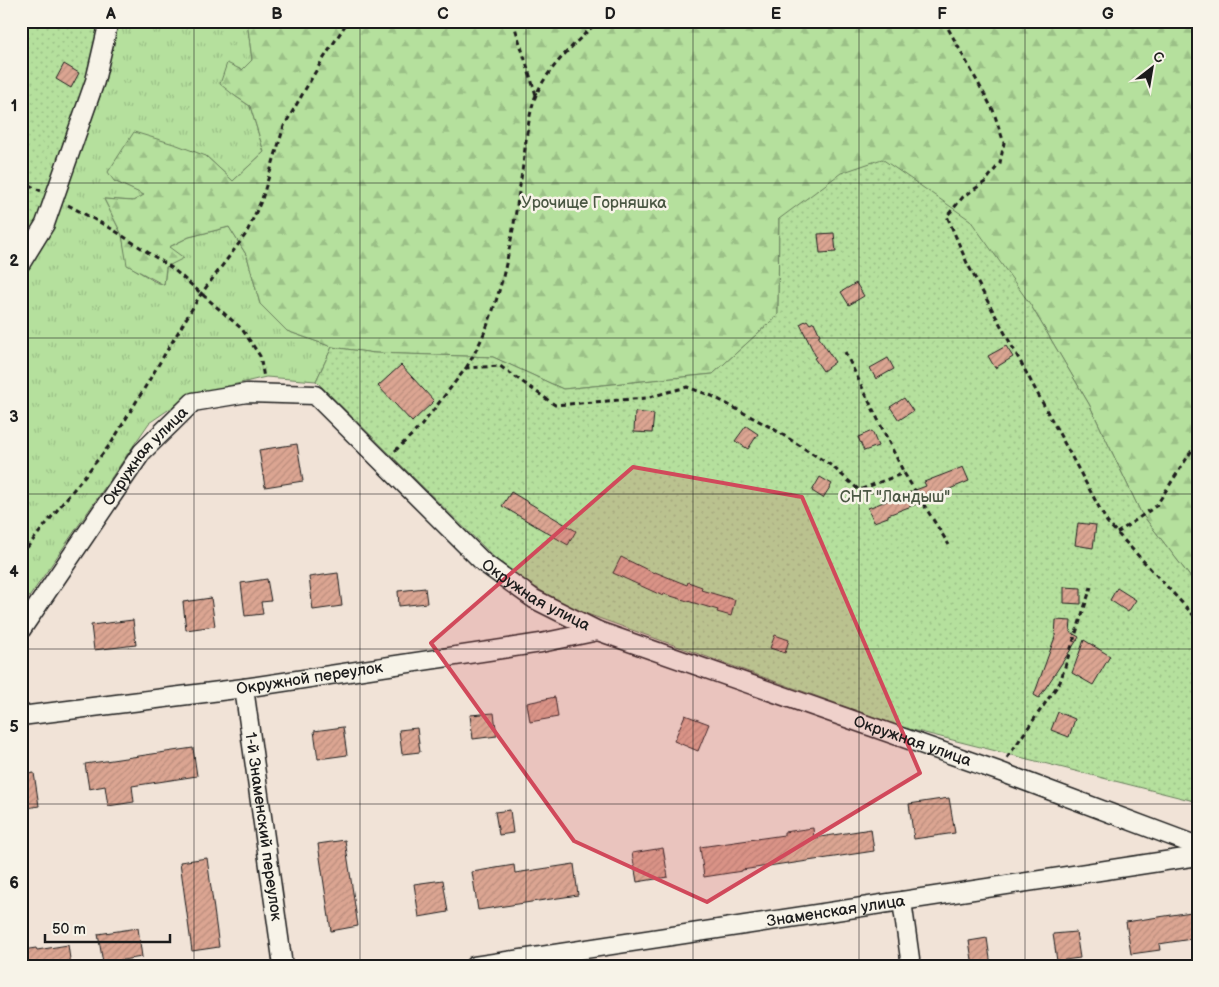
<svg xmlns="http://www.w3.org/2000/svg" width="1219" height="987" viewBox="0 0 1219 987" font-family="'Balsamiq Sans',sans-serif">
	<defs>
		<pattern id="grass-tufts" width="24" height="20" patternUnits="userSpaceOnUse" patternTransform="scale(1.25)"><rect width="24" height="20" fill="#b5e09d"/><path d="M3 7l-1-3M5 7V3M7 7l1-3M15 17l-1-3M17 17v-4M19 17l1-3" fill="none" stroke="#9bc087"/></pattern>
		<pattern id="forest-firs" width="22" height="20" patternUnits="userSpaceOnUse" patternTransform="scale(1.25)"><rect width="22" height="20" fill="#b5e09d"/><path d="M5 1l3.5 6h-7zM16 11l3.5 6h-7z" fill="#9bc087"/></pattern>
		<pattern id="garden-dots" width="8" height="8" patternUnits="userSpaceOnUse" patternTransform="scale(1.25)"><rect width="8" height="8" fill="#b5e09d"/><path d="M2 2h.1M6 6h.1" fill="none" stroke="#9bc087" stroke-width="1.8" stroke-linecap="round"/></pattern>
		<pattern id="building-hatch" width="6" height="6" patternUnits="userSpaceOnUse" patternTransform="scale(1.25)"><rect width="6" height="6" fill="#dba592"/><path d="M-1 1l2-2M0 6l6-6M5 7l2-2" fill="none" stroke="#bb8d7d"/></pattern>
	</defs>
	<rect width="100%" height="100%" fill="#f1e3d7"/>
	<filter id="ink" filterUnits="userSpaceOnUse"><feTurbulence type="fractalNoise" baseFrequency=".02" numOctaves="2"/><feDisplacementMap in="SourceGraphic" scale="10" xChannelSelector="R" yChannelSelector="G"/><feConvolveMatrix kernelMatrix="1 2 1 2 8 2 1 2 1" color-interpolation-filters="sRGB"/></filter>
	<g filter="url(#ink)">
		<path fill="url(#grass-tufts)" stroke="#687e5c" d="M117,21H247L252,60L242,70L235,96L250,106L264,152L233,181L206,156L114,181L145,195L133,201L104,199L122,235L128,265L154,281L164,285L169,247L189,237L229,227L247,256L260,304L287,331L332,347L316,381L266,377L190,395L149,423L21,609V278L32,263L53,227L104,85Z"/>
		<path fill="url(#forest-firs)" stroke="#687e5c" d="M247,21H1198V587L1141,513L1089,404L1030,304L779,219L778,315L713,374L563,389L493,357L374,353L332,347L287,331L260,304L247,256L229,227L189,237L169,247L184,258L166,267L164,285L127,265L122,235L104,199L133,201L144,195L114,181L108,172L134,132L177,145L206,156L233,181L264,152L250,106L235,96L220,84L227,63L242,70L252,60Z"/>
		<path fill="url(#garden-dots)" stroke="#687e5c" d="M21,21H115L28,263L21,272Z
			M882,159L970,220L1030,304L1089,404L1141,513L1198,587V802L905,728L568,607L507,570L316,381L332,347L375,353L493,357L563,389L713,374L778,315L779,219L841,173Z"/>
		<path fill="url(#building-hatch)" stroke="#1c1c1c" d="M64,64L79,73L71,88L56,79Z
			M834,233L836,252L820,253L818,234Z
			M856,283L864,296L849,305L841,292Z
			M807,320L810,324L814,322L820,335L818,336L835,362L823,371L814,358L816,357L800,324Z
			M1006,346L1013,357L995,368L988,356Z
			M888,358L894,369L876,379L870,368Z
			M401,365L434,401L412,422L378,386Z
			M904,398L913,411L899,420L890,407Z
			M635,412L654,414L652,433L634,432Z
			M746,426L758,434L748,449L735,441Z
			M872,431L878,446L864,451L858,437Z
			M297,444L303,481L265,487L259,450Z
			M963,467L969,481L940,493V495L888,515V517L874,522L868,508L926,486L924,482Z
			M820,477L832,484L823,498L812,491Z
			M511,492L576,531L568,545L502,506Z
			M1078,523L1096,525L1093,548L1075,545Z
			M621,557L654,573L655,572L687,585L688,582L702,587L701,590L735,600L731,616L717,612L718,610L664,594L663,596L613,573Z
			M338,573L342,606L313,610L309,577Z
			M267,579L271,601L261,602L263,614L245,616L241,583Z
			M1064,587L1081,588V604L1064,603Z
			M425,588L427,603L399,606L398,591Z
			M1117,588L1136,600L1128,612L1110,600Z
			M211,598L215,626L186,630L183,602Z
			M133,620L136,645L94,650L91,625Z
			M1056,620L1071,621L1070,632L1079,637L1039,698L1034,695L1055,637Z
			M775,635L789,640L785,653L770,648Z
			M1084,640L1110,656L1093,685L1072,673Z
			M555,697L558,717L530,722L527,703Z
			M1058,712L1075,719L1069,737L1051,730Z
			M494,713L497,736L473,739L470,715Z
			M685,715L709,724L698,751L674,741Z
			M343,727L347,755L318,759L314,731Z
			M417,728L420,752L402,754L399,730Z
			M193,748L197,776L132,786L134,802L108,806L105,786L89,789L85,764Z
			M34,773L39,806L21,809V775Z
			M949,798L955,833L914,839L909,804Z
			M510,810L513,833L499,835L495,812Z
			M813,828L814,838L871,829L874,851L788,864V863L742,870V871L704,877L700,847L784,835V832Z
			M345,840L358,926L331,931L318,844Z
			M663,848L668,877L637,882L632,853Z
			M207,858L219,947L192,951L180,862Z
			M574,864L578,895L478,910L472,872L514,865L515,873Z
			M443,880L448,912L419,917L414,884Z
			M1198,911V938L1159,944L1160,950L1131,954L1126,922Z
			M138,928L142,957L103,963L98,934Z
			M1076,932L1080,958L1057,961L1053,934Z
			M987,938L991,966H973L969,941Z
			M68,945L71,966H25L23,950L36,948L37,950Z"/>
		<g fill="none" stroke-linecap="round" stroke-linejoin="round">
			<defs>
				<g id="minor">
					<path d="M21,263L45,224L95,81L109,21"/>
					<path id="s1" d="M21,630L142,452L193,402L247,393L315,395L484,563L534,599L598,631L998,771L1198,846"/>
					<path id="s2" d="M244,688L283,966"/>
					<path id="s3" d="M21,716L244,688L541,643L598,631"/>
					<path d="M902,901L911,966"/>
					<path id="s4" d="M474,966L1198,856"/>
				</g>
			</defs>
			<use href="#minor" stroke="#1c1c1c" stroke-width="21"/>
			<path stroke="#1c1c1c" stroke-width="3" stroke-dasharray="5 4" stroke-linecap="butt" d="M513,21L536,95
				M944,21L993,110L1004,143L1000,163L985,182L963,197L947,216L967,263L1107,522L1198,620
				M21,181L41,191
				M68,205L112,229L172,268L242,329L260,356L264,378
				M845,352L904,473L949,545
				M466,368C502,310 512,239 522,172C525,151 528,111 537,93C550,65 576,43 598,21
				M395,451L421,426L466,368L500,366L555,405L646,398L687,387L712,396L772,428L832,466L859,490L904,473
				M1117,533L1156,506L1198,441
				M21,555L112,442L201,294L246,234L262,199L284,126L320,64L348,21
				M1007,758L1060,682L1091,587"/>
			<use href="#minor" stroke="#f7f3e8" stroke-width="18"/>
		</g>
	</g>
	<path fill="#d1495b" fill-opacity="0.2" stroke="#d1495b" stroke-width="4" stroke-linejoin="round" d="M633,467L802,497L920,773L707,902L574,841L431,643Z"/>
	<path fill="none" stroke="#1c1c1c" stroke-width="1" stroke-opacity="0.55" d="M194,21V966M360,21V966M526,21V966M693,21V966M859,21V966M1025,21V966M21,183H1198M21,338H1198M21,494H1198M21,649H1198M21,804H1198"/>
	<g text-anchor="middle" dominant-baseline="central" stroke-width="5" stroke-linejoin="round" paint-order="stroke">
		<g font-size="16" fill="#4a5743" stroke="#f7f3e8">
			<text x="594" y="203">Урочище Горняшка</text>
			<text x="895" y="497">СНТ "Ландыш"</text>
		</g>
		<g font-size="16" fill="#1c1c1c" stroke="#f7f3e8">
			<text stroke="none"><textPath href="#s1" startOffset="214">Окружная улица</textPath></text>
			<text stroke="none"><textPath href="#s1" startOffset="709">Окружная улица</textPath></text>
			<text stroke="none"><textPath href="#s3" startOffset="291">Окружной переулок</textPath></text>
			<text stroke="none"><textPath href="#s1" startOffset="1114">Окружная улица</textPath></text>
			<text stroke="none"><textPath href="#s2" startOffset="140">1-й Знаменский переулок</textPath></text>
			<text stroke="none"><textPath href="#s4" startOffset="366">Знаменская улица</textPath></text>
		</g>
	</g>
	<rect width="1219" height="987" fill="none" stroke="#f7f3e8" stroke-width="55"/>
	<g transform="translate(1152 68) rotate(31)" stroke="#f7f3e8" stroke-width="4" paint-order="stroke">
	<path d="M0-4L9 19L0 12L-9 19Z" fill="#1c1c1c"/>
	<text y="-8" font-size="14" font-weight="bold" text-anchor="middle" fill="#1c1c1c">С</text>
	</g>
	<path d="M45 934v8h125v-8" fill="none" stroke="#1c1c1c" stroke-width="2.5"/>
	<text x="52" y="934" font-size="15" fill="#1c1c1c" stroke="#f7f3e8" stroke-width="4" paint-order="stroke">50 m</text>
	<rect x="28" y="28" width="1164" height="932" fill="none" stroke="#1c1c1c" stroke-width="2"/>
	<g font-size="16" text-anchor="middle" font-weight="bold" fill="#1c1c1c">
		<text x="111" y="19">A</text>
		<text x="277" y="19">B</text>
		<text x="443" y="19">C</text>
		<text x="610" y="19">D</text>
		<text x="776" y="19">E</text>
		<text x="942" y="19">F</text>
		<text x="1108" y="19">G</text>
		<text x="14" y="111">1</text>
		<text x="14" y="266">2</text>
		<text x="14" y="422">3</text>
		<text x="14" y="577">4</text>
		<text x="14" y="732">5</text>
		<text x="14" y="888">6</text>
	</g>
</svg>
